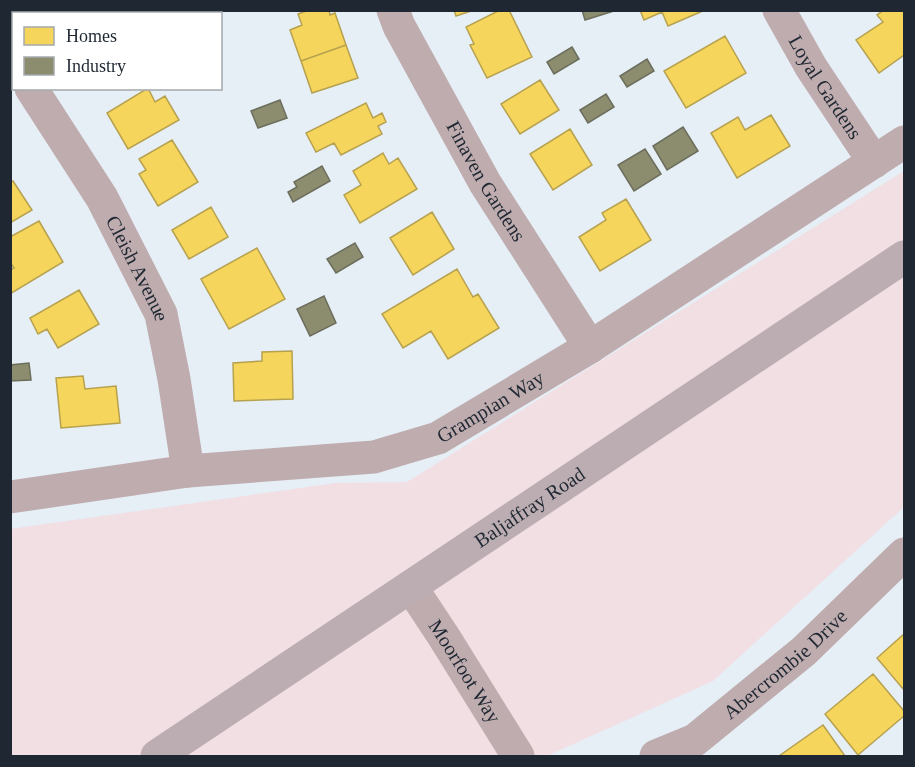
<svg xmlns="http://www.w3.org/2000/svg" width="915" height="767" viewBox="0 0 915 767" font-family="'Times New Roman',serif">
	<rect width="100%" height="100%" fill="#e6eef6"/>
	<path fill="#f1dfe4" d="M904,171V507L713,681L547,756H11L10,529L336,483L407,482Z"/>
	<path fill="#f6d55c" stroke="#b6a14f" stroke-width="1.5" d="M100,10H130L132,14H95Z
		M309,10H329L330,15L335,13L346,45L301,61L290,30L302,25L298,14Z
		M454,10H474L456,16Z
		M500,10H509L532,57L487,78L470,45L474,44L466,27Z
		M640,10H705L668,26L662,12L644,20Z
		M884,10H904V55L879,73L856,40L883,22L877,15Z
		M725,36L746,73L686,108L664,71Z
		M346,45L358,78L312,93L301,61Z
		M540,80L559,110L520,134L501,104Z
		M148,88L155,102L165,96L179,120L128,149L107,113Z
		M366,103L373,118L382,113L386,122L378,126L382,134L341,155L334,143L316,152L306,133Z
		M771,115L790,146L737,178L711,133L738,117L745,130Z
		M570,129L592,165L553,190L530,154Z
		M172,140L198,182L158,206L139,174L146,170L139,159Z
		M383,153L389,164L398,158L417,189L360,223L344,195L361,185L353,171Z
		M13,181L32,210L10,223V182Z
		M626,199L651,240L600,271L579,237L606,220L602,213Z
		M211,207L228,237L189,259L172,230Z
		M432,212L454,249L413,275L390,238Z
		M39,221L63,262L10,294V270L14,268L10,262V237Z
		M257,248L285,299L229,329L201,279Z
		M457,269L473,297L478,294L499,328L448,359L431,331L403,348L382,314Z
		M79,290L99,324L58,348L47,329L38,334L30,318Z
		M292,351L293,399L234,401L233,363L262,361V352Z
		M83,376L85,389L116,386L120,423L61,428L56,378Z
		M904,634V690L877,658Z
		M873,674L904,711V716L858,755L825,714Z
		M823,725L845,756H779Z"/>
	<path fill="#8c8c6e" stroke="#6b6e5c" stroke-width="1.5" d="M582,10H614V11L585,20Z
		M572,47L579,59L554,74L547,62Z
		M647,59L654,71L627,87L620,76Z
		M606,94L614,107L588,123L580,110Z
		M280,100L287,118L258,128L251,111Z
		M683,127L698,151L667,170L653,146Z
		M645,149L661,174L634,191L618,165Z
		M322,166L330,181L293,202L288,192L297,187L294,182Z
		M355,243L363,257L336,273L327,259Z
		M324,296L336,323L310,336L297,309Z
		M29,363L31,380L10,381V365Z"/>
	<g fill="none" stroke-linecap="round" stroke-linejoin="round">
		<g stroke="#bfacaf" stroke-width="33">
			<path id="s1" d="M393,10L399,26L485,183L590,347"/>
			<path id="s2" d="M779,10L811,67L874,162"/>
			<path d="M10,57L14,62"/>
			<path id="s3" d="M31,88L102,198L161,314L174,379L188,471"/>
			<path id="s4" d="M10,497L188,471L374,457L438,438L590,347L904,142"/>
			<path id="s5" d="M411,587L444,637L518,756"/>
			<path id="s6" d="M656,756L695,740L804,651L904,554"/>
		</g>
		<path stroke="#bcadb2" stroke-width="33" id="s7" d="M157,756L904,257"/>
	</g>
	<g text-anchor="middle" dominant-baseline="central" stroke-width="6" stroke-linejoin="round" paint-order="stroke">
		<g font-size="20" fill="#1f2832" stroke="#fff">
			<text stroke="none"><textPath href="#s2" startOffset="90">Loyal Gardens</textPath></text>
			<text stroke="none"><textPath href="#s1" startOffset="195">Finaven Gardens</textPath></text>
			<text stroke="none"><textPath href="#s3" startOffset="210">Cleish Avenue</textPath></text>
			<text stroke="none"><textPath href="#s4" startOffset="494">Grampian Way</textPath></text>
			<text stroke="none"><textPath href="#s7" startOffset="448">Baljaffray Road</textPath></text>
			<text stroke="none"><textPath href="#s6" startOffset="160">Abercrombie Drive</textPath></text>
			<text stroke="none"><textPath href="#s5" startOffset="100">Moorfoot Way</textPath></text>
		</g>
	</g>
	<rect width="915" height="767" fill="none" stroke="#1f2832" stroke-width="24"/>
	<rect x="12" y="12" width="210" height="78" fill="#ffffff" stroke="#a5a9ad" stroke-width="1.5"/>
	<rect x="24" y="27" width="30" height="18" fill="#f6d55c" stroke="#a5a9ad" stroke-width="1.5"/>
	<text x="66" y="42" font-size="18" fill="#1f2832">Homes</text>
	<rect x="24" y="57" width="30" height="18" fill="#8c8c6e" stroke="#a5a9ad" stroke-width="1.5"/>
	<text x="66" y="72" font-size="18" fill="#1f2832">Industry</text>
</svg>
